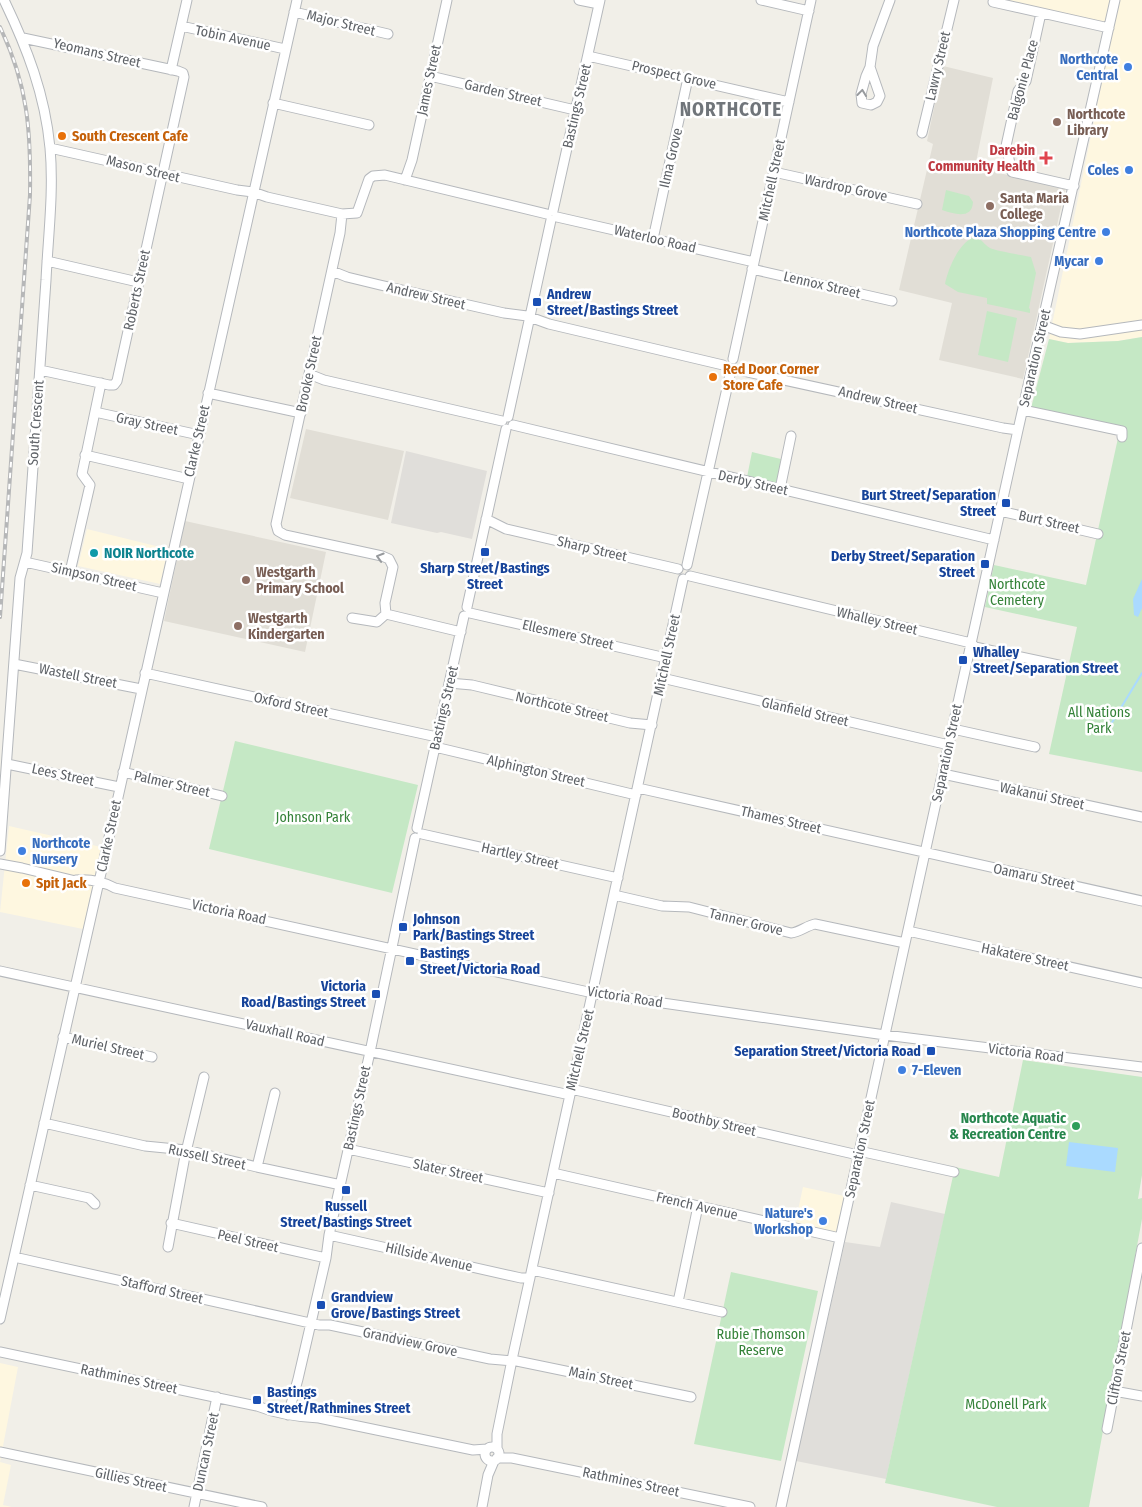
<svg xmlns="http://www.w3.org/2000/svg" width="1142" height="1507" viewBox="0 0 1142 1507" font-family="'Fira Sans Condensed',sans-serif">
	<rect width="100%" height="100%" fill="#f1efe8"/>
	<path fill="#fef7e0" d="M1000,0H1110L1104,25Z
		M1119,0H1142V337L1118,341L1068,343L1049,339Z
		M87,529L168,549L160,584L78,566Z
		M9,826L101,847L83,929L0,912Z
		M803,1187L844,1196L836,1233L795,1224Z
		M0,1363L18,1367L0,1462Z
		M0,1462L11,1465L3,1505L12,1507H0Z"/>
	<path fill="#e0deda" d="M406,451L487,471L472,539L441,532L437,533L391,523Z
		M891,1202L945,1214L886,1479L796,1461L845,1242L880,1247Z"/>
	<path fill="#e1ded6" d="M943,66L993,78L975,167L1065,189L1023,379L939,360L952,303L899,290L933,144L927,141Z
		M306,429L404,451L388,520L290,498Z
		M185,521L326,552L305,652L164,621Z"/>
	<path fill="#c5e8c5" d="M946,190L969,196L973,202C972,220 954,214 942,210Z
		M972,238C984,239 982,243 990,248C996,251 1022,255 1031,257L1036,273L1029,308L1030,309V313L987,304V298L958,292L945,284C948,269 958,245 972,238Z
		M987,311L1017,318L1008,362L978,355Z
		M1142,337V772L1049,754L1077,627L985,607L994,565L1086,585L1118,438H1123L1125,428L1031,408L1049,339L1068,343L1118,341Z
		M752,452L781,459L777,483L747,477Z
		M235,741L418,785L392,893L209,849Z
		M1023,1060L1142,1077V1175L1138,1199L1142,1198V1219L1089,1507H997L885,1483L955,1167L999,1177Z
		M731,1272L818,1291L781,1461L694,1444Z"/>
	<path fill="#aadaff" d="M1142,579V608L1138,617L1134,615L1133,599Z
		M1069,1142L1118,1148L1115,1172L1066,1166Z"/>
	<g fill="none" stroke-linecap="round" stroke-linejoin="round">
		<path stroke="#aadaff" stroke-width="2" d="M1105,734L1142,673"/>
		<defs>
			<path id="minor" d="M579,0L599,4
				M761,0L809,11
				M993,2L1109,28
				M294,12L388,34
				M1041,13L1026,81L1018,91L1006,146L1012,172L1074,186
				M181,26L285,49
				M23,38L178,71L183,73L184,77L117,381L114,385H109L40,370
				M588,56L789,102
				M870,67L880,96L877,102L871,105L862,103L861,94L866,76L870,67L873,46L890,0
				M171,70L187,0
				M430,76L575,110
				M273,103L369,125
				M922,133L954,0
				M50,148L237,190L253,192L267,197L342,214L357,213L369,179L373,176L385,175L547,214
				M774,172L917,204
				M405,180L412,160L447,0
				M553,211L600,0
				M342,214L340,233L276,524L278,531L285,535L382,556L389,559L393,567L385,603L386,614
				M557,217L754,262
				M653,239L688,78
				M47,261L138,282
				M752,269L892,301
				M332,271L347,277L380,285L504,313L527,316L549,324L723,365
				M1042,325L1061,332L1080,334L1142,325
				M733,359L811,0
				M738,370L1003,428L1018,430
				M309,374L324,380L502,421
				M208,393L301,413
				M1023,410L1122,431V437
				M95,412L199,435
				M508,417L551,220
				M513,425L994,540
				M85,455L189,479
				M780,489L791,436
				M1000,511L1098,534
				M486,519L506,529L678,569
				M25,562L163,593
				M687,565L730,375
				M70,572L90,485L82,474L101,383
				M690,576L971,643L975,647L1063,666
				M467,607L506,429
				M470,613L666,658
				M386,614L461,632
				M352,618L377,622L386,614
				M14,664L141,689
				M145,673L437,737
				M662,678L949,745
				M449,683L472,685L630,723L652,725
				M953,729L1035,747
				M435,747L636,795
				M7,764L119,787
				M123,772L222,796
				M943,774L1142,817
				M638,788L1142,901
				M417,828L464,616
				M422,834L618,878
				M0,851L20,578L27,553C33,462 40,371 46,280C48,237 54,191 50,148C45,94 27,48 4,0
				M0,864L22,868L80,882
				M76,880C89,879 104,882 115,888L593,993L885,1035L1142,1067
				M99,882L297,0
				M614,895L662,906L689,907L791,933C800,932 806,926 815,924L905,943
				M908,931L1142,983
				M0,971L570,1095
				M63,1037L152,1057
				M571,1089L858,1155
				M44,1123L145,1146L186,1150L257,1167L341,1185
				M348,1149L549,1193
				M859,1151L954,1172
				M257,1167L275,1093
				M553,1173L840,1238
				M30,1185L89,1198L95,1204
				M171,1223L326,1258
				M329,1235L521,1278H530
				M168,1247L185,1156L204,1077
				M14,1257L319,1325H330L490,1359L512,1361
				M532,1270L722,1312
				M678,1302L698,1206
				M0,1319L98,886
				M0,1352L257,1406C277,1414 297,1417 319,1418L473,1450L487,1449
				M512,1360L691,1397
				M1114,1391L1142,1396
				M288,1415L298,1379L326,1258L329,1235L370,1052L415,838
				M1107,1429L1142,1248
				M485 1454a7 7 0 1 1 14 0a7 7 0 1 1-14 0Z
				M497,1449V1434L513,1355L683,579
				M0,1452L262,1507
				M497,1458H512L750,1507
				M194,1507L217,1397
				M482,1507L488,1475L494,1461
				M781,1507L1018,430L1115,0"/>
		</defs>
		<use href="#minor" stroke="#b5b8bc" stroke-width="11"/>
		<use href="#minor" stroke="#fff" stroke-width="9"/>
		<defs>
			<path id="rail" d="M0,27C28,85 31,131 30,195L0,617"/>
		</defs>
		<use href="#rail" stroke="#b6b7b8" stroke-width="4"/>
		<use href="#rail" stroke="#fff" stroke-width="2" stroke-dasharray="5.5" stroke-linecap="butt"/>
	</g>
	<defs><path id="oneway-chevron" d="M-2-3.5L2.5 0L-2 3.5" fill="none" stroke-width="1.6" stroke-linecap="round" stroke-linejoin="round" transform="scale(1.25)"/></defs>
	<g stroke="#979a9d">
		<use href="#oneway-chevron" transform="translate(862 93) rotate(-83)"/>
		<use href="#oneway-chevron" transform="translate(380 557) rotate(-163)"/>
	</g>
	<g fill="#3f7fe0" stroke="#fff" stroke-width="2">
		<circle cx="1128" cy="67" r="5"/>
		<circle cx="1129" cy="170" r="5"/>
		<circle cx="1106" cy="232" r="5"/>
		<circle cx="1099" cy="261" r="5"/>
		<circle cx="22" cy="851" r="5"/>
		<circle cx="902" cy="1070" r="5"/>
		<circle cx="823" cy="1221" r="5"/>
	</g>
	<g fill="#8d6e63" stroke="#fff" stroke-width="2">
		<circle cx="1057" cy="122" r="5"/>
		<circle cx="990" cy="206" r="5"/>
		<circle cx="246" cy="580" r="5"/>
		<circle cx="238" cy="626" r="5"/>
	</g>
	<g fill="#e8710a" stroke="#fff" stroke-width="2">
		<circle cx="62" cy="136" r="5"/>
		<circle cx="713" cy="377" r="5"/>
		<circle cx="26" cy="883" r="5"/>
	</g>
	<path fill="#e0444e" stroke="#fff" stroke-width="2" d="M1043.5 150.5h5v5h5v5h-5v5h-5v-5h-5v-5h5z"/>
	<g fill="#1a4fb4" stroke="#fff" stroke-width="2">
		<rect x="532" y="297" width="10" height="10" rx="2.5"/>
		<rect x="1001" y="498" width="10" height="10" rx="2.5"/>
		<rect x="480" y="547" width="10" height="10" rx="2.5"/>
		<rect x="980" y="559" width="10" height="10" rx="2.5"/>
		<rect x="958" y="655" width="10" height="10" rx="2.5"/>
		<rect x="398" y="922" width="10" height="10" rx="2.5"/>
		<rect x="405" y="956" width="10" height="10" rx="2.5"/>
		<rect x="371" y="989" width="10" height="10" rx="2.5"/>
		<rect x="926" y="1046" width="10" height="10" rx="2.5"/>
		<rect x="341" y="1185" width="10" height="10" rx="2.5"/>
		<rect x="316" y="1300" width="10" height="10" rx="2.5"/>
		<rect x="252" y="1395" width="10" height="10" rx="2.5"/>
	</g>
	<circle fill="#0f9aa8" stroke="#fff" stroke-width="2" cx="94" cy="553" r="5"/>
	<circle fill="#2e9e5b" stroke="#fff" stroke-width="2" cx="1076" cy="1126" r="5"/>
	<g text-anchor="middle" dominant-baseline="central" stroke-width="5" stroke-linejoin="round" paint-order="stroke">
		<g font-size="14" fill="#5f6368" stroke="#fff">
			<text transform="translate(341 23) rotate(14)">Major Street</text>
			<text transform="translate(233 38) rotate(12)">Tobin Avenue</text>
			<text transform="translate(97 53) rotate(13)">Yeomans Street</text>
			<text transform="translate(938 66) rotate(-77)">Lawry Street</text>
			<text transform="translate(674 75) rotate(13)">Prospect Grove</text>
			<text transform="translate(429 80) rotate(-78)">James Street</text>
			<text transform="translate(1023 80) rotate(-75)">Balgonie Place</text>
			<text transform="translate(503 93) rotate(13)">Garden Street</text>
			<text transform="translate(577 106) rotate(-77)">Bastings Street</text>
			<text transform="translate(671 158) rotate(-77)">Ilma Grove</text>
			<text transform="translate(143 169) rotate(14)">Mason Street</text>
			<text transform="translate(772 180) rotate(-78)">Mitchell Street</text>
			<text transform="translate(846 188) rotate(12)">Wardrop Grove</text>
			<text transform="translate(655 239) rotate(13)">Waterloo Road</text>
			<text transform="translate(822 285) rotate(13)">Lennox Street</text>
			<text transform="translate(137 290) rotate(-78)">Roberts Street</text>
			<text transform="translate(426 296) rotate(13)">Andrew Street</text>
			<text transform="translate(1035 358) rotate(-77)">Separation Street</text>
			<text transform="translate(309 374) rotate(-78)">Brooke Street</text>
			<text transform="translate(878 400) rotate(13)">Andrew Street</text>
			<text transform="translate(36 423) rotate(-86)">South Crescent</text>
			<text transform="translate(147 424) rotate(12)">Gray Street</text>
			<text transform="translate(197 441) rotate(-77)">Clarke Street</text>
			<text transform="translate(753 483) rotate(13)">Derby Street</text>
			<text transform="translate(1049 522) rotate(13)">Burt Street</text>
			<text transform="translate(592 549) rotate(13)">Sharp Street</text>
			<text transform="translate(94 577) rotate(13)">Simpson Street</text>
			<text transform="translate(877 621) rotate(13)">Whalley Street</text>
			<text transform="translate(568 635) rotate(13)">Ellesmere Street</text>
			<text transform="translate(667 655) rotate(-78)">Mitchell Street</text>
			<text transform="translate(78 676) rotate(11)">Wastell Street</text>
			<text transform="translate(291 705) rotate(12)">Oxford Street</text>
			<text transform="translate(562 707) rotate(13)">Northcote Street</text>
			<text transform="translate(444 708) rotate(-77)">Bastings Street</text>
			<text transform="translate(805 712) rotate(13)">Glanfield Street</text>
			<text transform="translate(947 753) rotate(-78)">Separation Street</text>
			<text transform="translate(536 771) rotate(13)">Alphington Street</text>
			<text transform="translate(63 775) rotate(12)">Lees Street</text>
			<text transform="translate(172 784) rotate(13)">Palmer Street</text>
			<text transform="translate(1042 796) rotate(12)">Wakanui Street</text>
			<text transform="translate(781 820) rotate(13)">Thames Street</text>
			<text transform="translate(109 836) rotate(-78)">Clarke Street</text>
			<text transform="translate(520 856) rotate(13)">Hartley Street</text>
			<text transform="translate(1034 877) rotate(12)">Oamaru Street</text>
			<text transform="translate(229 912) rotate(12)">Victoria Road</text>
			<text transform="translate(746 922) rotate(14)">Tanner Grove</text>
			<text transform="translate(1025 957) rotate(12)">Hakatere Street</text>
			<text transform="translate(625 997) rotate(9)">Victoria Road</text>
			<text transform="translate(285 1033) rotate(13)">Vauxhall Road</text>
			<text transform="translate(108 1047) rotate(13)">Muriel Street</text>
			<text transform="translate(580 1050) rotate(-77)">Mitchell Street</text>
			<text transform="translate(1026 1053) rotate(7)">Victoria Road</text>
			<text transform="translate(357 1108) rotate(-78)">Bastings Street</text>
			<text transform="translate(714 1122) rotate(13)">Boothby Street</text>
			<text transform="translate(860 1149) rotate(-78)">Separation Street</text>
			<text transform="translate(207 1157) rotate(12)">Russell Street</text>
			<text transform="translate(448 1171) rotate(12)">Slater Street</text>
			<text transform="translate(697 1206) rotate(13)">French Avenue</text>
			<text transform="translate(248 1241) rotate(13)">Peel Street</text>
			<text transform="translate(429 1257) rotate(13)">Hillside Avenue</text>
			<text transform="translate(162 1290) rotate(13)">Stafford Street</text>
			<text transform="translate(410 1342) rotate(12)">Grandview Grove</text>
			<text transform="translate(1119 1368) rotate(-79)">Clifton Street</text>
			<text transform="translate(601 1378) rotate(12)">Main Street</text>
			<text transform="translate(129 1379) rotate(12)">Rathmines Street</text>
			<text transform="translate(206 1452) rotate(-78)">Duncan Street</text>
			<text transform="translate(131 1480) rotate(12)">Gillies Street</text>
			<text transform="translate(631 1482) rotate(12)">Rathmines Street</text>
		</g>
		<g font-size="14" font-weight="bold" fill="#366cbe" stroke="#fff" text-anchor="end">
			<text x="1118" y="59">Northcote<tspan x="1118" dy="16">Central</tspan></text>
			<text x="1119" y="170">Coles</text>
			<text x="1096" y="232">Northcote Plaza Shopping Centre</text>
			<text x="1089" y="261">Mycar</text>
			<text x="32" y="843" text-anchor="start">Northcote<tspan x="32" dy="16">Nursery</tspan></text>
			<text x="912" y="1070" text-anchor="start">7-Eleven</text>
			<text x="813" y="1213">Nature's<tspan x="813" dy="16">Workshop</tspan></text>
		</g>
		<g font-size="14" font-weight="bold" fill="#785e54" stroke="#fff" text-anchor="start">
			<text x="1067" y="114">Northcote<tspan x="1067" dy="16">Library</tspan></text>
			<text x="1000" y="198">Santa Maria<tspan x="1000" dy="16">College</tspan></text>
			<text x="256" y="572">Westgarth<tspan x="256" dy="16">Primary School</tspan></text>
			<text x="248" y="618">Westgarth<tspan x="248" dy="16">Kindergarten</tspan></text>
		</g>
		<g font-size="14" font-weight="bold" fill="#c56008" stroke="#fff" text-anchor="start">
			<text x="72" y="136">South Crescent Cafe</text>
			<text x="723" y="369">Red Door Corner<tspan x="723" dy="16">Store Cafe</tspan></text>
			<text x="36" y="883">Spit Jack</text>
		</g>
		<g font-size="14" font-weight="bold" fill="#be3a42" stroke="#fff" text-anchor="end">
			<text x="1035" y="150">Darebin<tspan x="1035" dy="16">Community Health</tspan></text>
		</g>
		<g font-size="14" font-weight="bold" fill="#164399" stroke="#fff" text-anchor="start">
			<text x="547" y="294">Andrew<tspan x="547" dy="16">Street/Bastings Street</tspan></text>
			<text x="996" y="495" text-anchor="end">Burt Street/Separation<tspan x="996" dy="16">Street</tspan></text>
			<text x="975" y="556" text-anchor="end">Derby Street/Separation<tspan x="975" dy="16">Street</tspan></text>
			<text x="485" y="568" text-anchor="middle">Sharp Street/Bastings<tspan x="485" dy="16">Street</tspan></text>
			<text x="973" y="652">Whalley<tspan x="973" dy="16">Street/Separation Street</tspan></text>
			<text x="413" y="919">Johnson<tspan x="413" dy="16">Park/Bastings Street</tspan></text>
			<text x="420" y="953">Bastings<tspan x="420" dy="16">Street/Victoria Road</tspan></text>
			<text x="366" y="986" text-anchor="end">Victoria<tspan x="366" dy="16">Road/Bastings Street</tspan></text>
			<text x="921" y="1051" text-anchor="end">Separation Street/Victoria Road</text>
			<text x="346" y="1206" text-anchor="middle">Russell<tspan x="346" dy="16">Street/Bastings Street</tspan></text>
			<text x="331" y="1297">Grandview<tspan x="331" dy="16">Grove/Bastings Street</tspan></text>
			<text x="267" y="1392">Bastings<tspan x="267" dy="16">Street/Rathmines Street</tspan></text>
		</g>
		<g font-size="14" font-weight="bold" fill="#0d838f" stroke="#fff" text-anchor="start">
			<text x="104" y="553">NOIR Northcote</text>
		</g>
		<g font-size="14" fill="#348238" stroke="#fff">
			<text x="1017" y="584">Northcote<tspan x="1017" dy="16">Cemetery</tspan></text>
			<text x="1099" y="712">All Nations<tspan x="1099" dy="16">Park</tspan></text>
			<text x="313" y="817">Johnson Park</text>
			<text x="761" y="1334">Rubie Thomson<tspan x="761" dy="16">Reserve</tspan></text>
			<text x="1006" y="1404">McDonell Park</text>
		</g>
		<g font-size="14" font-weight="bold" fill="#27864d" stroke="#fff" text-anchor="end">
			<text x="1066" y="1118">Northcote Aquatic<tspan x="1066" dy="16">&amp; Recreation Centre</tspan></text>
		</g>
		<g font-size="19" font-weight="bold" letter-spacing="1" fill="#70757a" stroke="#fff">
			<text x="731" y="109">NORTHCOTE</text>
		</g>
	</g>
</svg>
